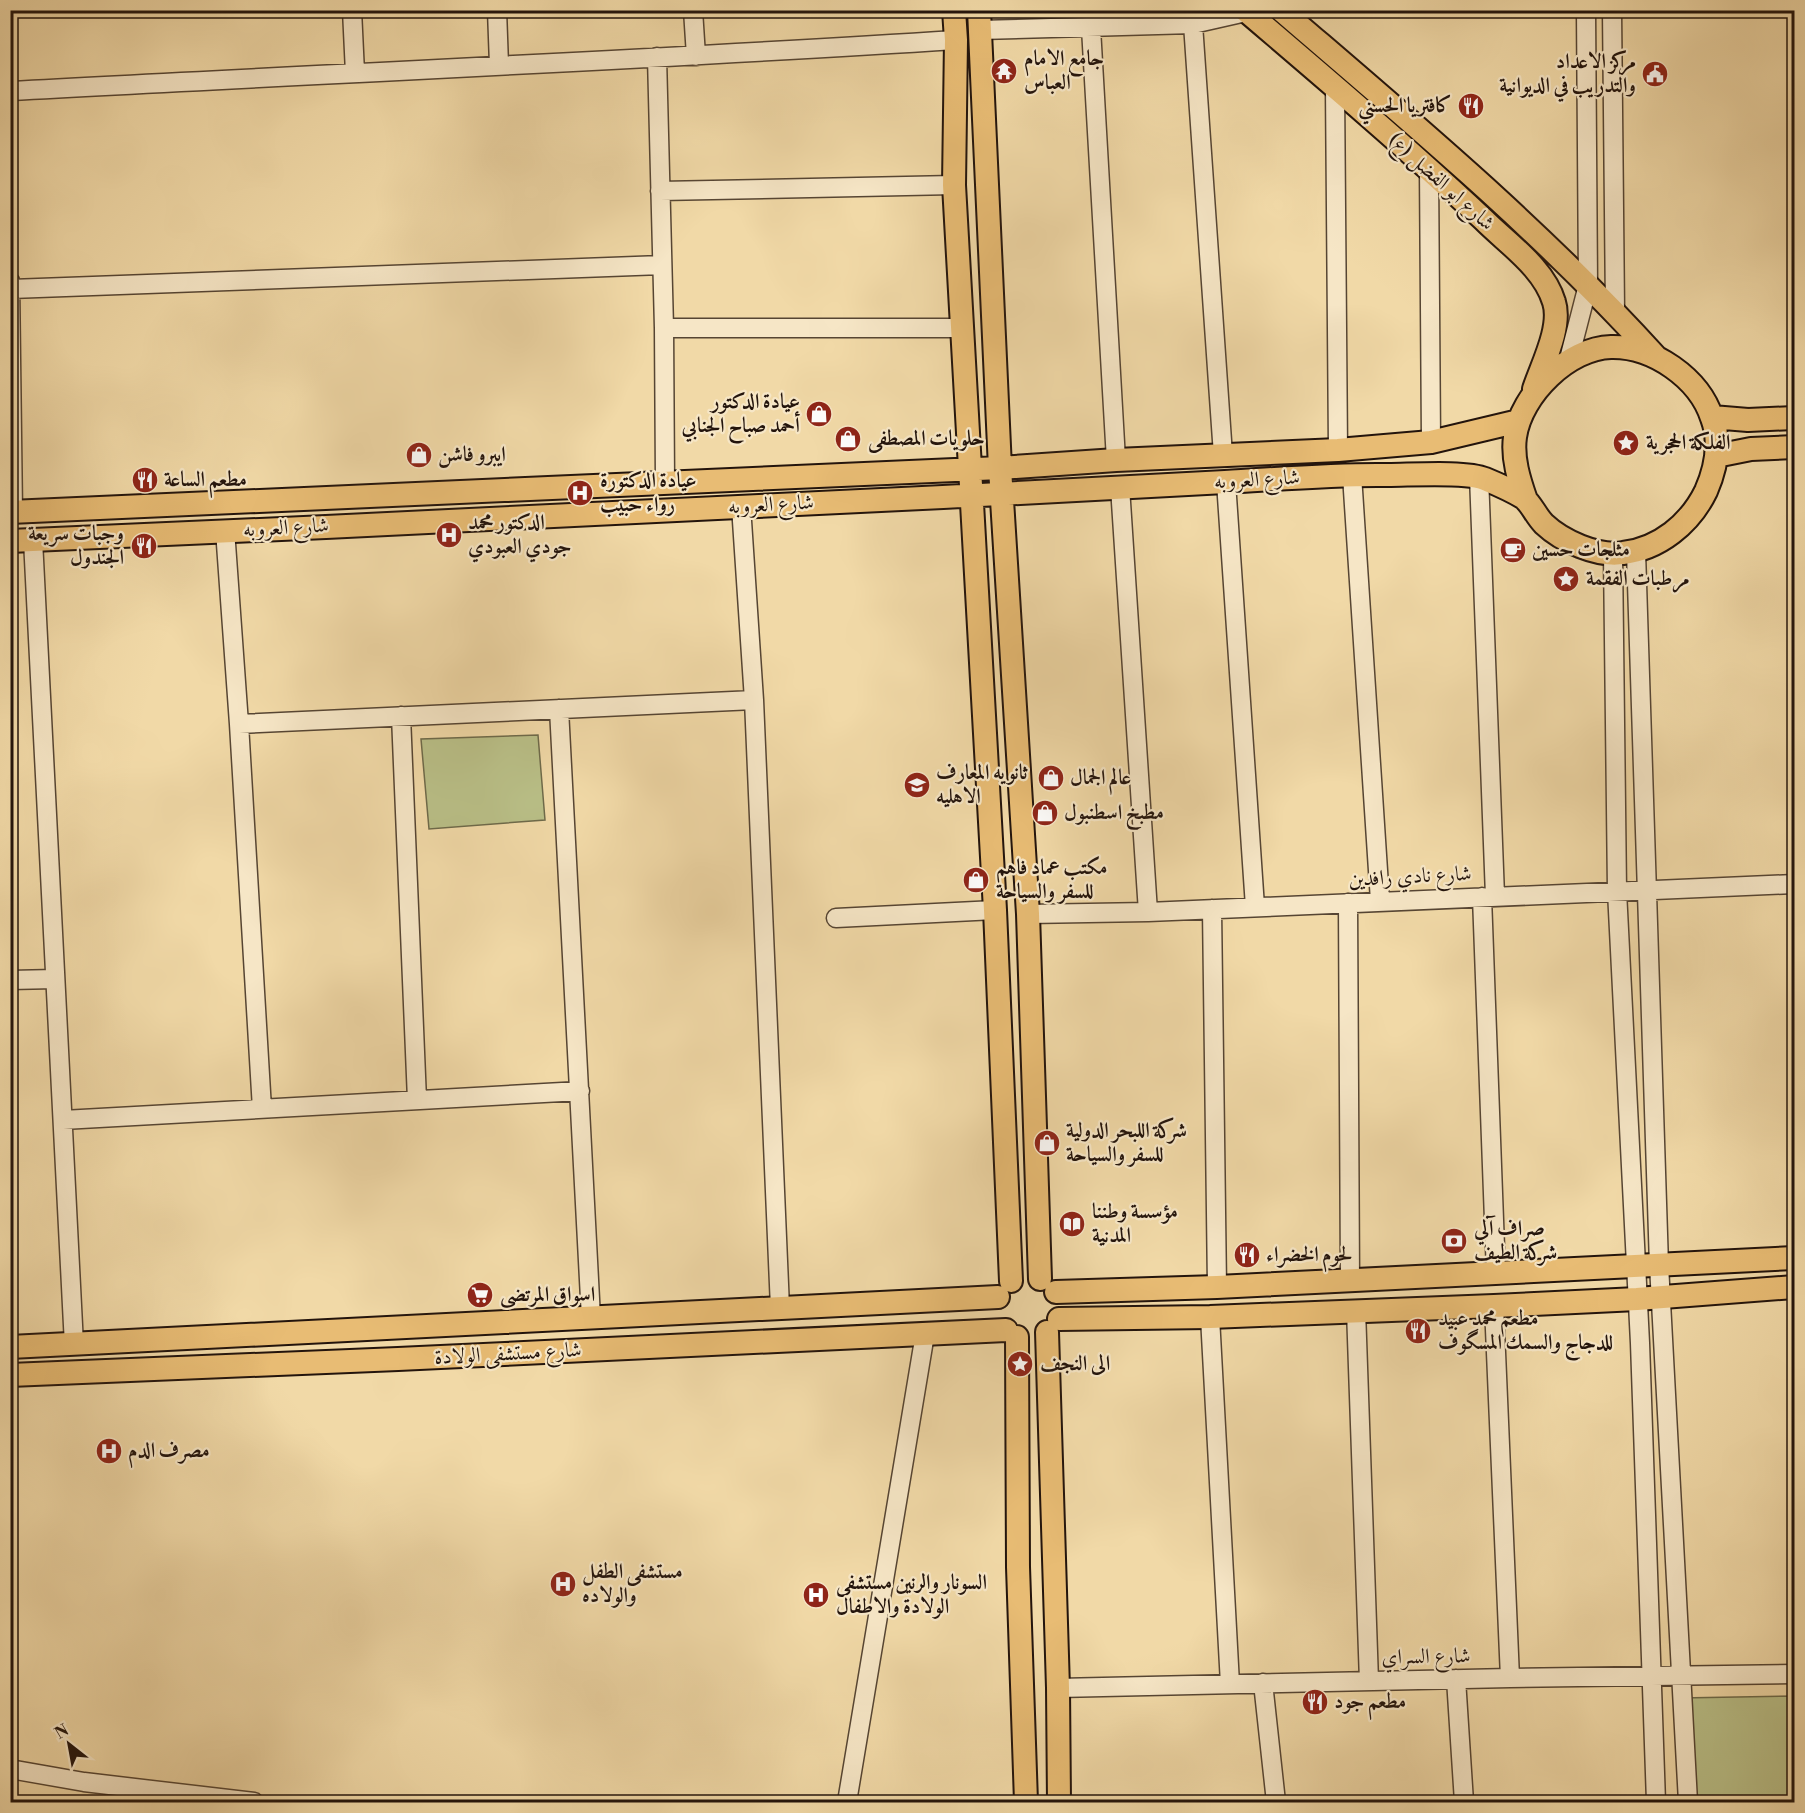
<svg xmlns="http://www.w3.org/2000/svg" width="1805" height="1813" viewBox="0 0 1805 1813" font-family="'Libre Bodoni',Amiri,serif">
	<rect width="100%" height="100%" fill="#f1d9a7"/>
	<filter id="stains"><feTurbulence type="fractalNoise" baseFrequency=".00333" numOctaves="4"/><feColorMatrix values="0 0 0 0 .2 0 0 0 0 .09 0 0 0 0 .02 0 0 0 .5 -.17"/></filter>
	<radialGradient id="worn" r=".72"><stop offset=".6" stop-color="#630" stop-opacity="0"/><stop offset="1" stop-color="#630" stop-opacity=".3"/></radialGradient>
	<path fill="#b9bf87" stroke="#6e6a4a" stroke-width="1.5" d="M538,735L545,820L429,829L421,739Z
		M1794,1696V1802H1688L1680,1698Z"/>
	<g fill="none" stroke-linecap="round" stroke-linejoin="round">
		<defs>
			<path id="minor" d="M352,10L355,73
				M497,10L499,65
				M693,10L696,56
				M1612,10L1615,311
				M1193,24L1223,455
				M1091,28L1116,460
				M980,30L1193,24L1246,12
				M657,57L664,328L665,483
				M1335,88L1338,450
				M10,91C326,74 641,60 956,40
				M1429,169L1431,442
				M660,191L954,185
				M10,281L13,512
				M11,289L662,265
				M664,328H963
				M1568,363L1588,285L1586,10
				M1352,475L1380,901
				M1479,476L1495,896
				M1226,482L1255,907
				M1120,487L1148,912
				M741,506L754,700L780,1308
				M225,530L239,724L262,1109
				M33,540L74,1345
				M1636,552L1659,1265L1688,1802
				M1613,555L1617,891L1640,1343L1656,1802
				M559,709L591,1318
				M401,716L417,1100
				M239,724L754,700
				M1482,897L1496,1274
				M1348,903L1350,1281
				M1212,909L1217,1287
				M1028,914L1148,912L1794,884
				M836,918L995,910
				M10,980L55,979
				M63,1120L580,1091
				M1494,1306L1510,1678
				M1356,1310L1369,1681
				M1210,1317L1230,1684
				M1456,1679L1464,1802
				M1263,1683L1276,1802
				M1058,1688L1510,1678L1794,1674
				M10,1769L84,1782L254,1802
				M847,1802L925,1334"/>
			<path id="major" d="M954,10L956,40L954,185L995,910L1011,1281
				M979,10L1000,468L1028,914L1040,1279
				M1245,10C1326,79 1407,148 1484,220C1508,244 1544,268 1554,302C1562,327 1542,365 1534,389
				M1281,10C1410,121 1542,231 1656,357
				M1712,417L1748,420L1794,418
				M1716,456L1751,449L1794,447
				M10,512L1000,468L1116,460L1338,450L1431,442L1519,421
				M10,541C321,527 633,514 943,497C1037,492 1131,487 1225,482C1279,479 1334,474 1388,475C1411,475 1466,471 1485,479C1497,484 1513,491 1524,498C1532,505 1536,516 1544,524C1562,541 1597,557 1623,553C1659,549 1690,524 1706,491C1716,468 1721,442 1712,418C1699,378 1653,346 1611,347C1569,348 1521,394 1515,437C1512,458 1519,480 1526,500
				M1056,1292L1217,1287L1794,1258
				M1059,1319L1210,1317L1494,1306L1637,1299L1794,1287
				M1047,1332L1058,1688L1059,1802
				M1017,1337L1018,1567L1026,1802
				M10,1347L998,1297
				M10,1375L398,1359L1006,1330"/>
		</defs>
		<use href="#minor" stroke="#564533" stroke-width="21"/>
		<use href="#major" stroke="#23140c" stroke-width="26"/>
		<use href="#minor" stroke="#f6e6c6" stroke-width="18"/>
		<use href="#major" stroke="#e8bc74" stroke-width="22"/>
	</g>
	<defs>
		<symbol id="temple-disc" viewBox="-11 -11 22 22"><circle r="9.5" fill="#8f2418" stroke="#f6e6c6"/><path d="M0-6L5-2H3V0L6.5 2.5H4V6H1.5V3h-3V6H-4V2.5H-6.5L-3 0V-2H-5Z" fill="#fff"/></symbol>
		<symbol id="civic-disc" viewBox="-11 -11 22 22"><circle r="9.5" fill="#8f2418" stroke="#f6e6c6"/><path d="M-.6-6.5H3V-4.5H.6V-3L4-1V1h2V6H-6V1h2V-1L-.6-3ZM-1.2 2.5V6h2.4V2.5Z" fill="#fff"/></symbol>
		<symbol id="restaurant-disc" viewBox="-11 -11 22 22"><circle r="9.5" fill="#8f2418" stroke="#f6e6c6"/><path d="M-5-6h1v4h1v-4h1v4h1v-4h1v5L-1.5 .5V6h-2V.5L-5-1ZM5-6V6H3V1.5H1.5Q1.5-4 5-6Z" fill="#fff"/></symbol>
		<symbol id="shop-disc" viewBox="-11 -11 22 22"><circle r="9.5" fill="#8f2418" stroke="#f6e6c6"/><path d="M-5-2.5h2.3a2.7 3.5 0 0 1 5.4 0H5L5.5 6h-11ZM-1.5-2.5h3a1.5 2.3 0 0 0-3 0Z" fill="#fff"/></symbol>
		<symbol id="sight-disc" viewBox="-11 -11 22 22"><circle r="9.5" fill="#8f2418" stroke="#f6e6c6"/><path d="M0-6L1.8-2.2L6-1.7L2.9 1.2L3.7 5.4L0 3.3L-3.7 5.4L-2.9 1.2L-6-1.7L-1.8-2.2Z" fill="#fff"/></symbol>
		<symbol id="hospital-disc" viewBox="-11 -11 22 22"><circle r="9.5" fill="#8f2418" stroke="#f6e6c6"/><path d="M-5-5h3v3.5h4V-5h3V5h-3V1.5h-4V5h-3Z" fill="#fff"/></symbol>
		<symbol id="cafe-disc" viewBox="-11 -11 22 22"><circle r="9.5" fill="#8f2418" stroke="#f6e6c6"/><path d="M-5.5-4.5H6V0H3Q3 3.5 0 3.5H-2.5Q-5.5 3.5-5.5 0ZM3-3.2v2h1.7v-2ZM-6 4.5H4V6H-6Z" fill="#fff"/></symbol>
		<symbol id="school-disc" viewBox="-11 -11 22 22"><circle r="9.5" fill="#8f2418" stroke="#f6e6c6"/><path d="M0-5L7-2L0 1L-7-2ZM-4 1L0 2.5L4 1V4Q0 6-4 4Z" fill="#fff"/></symbol>
		<symbol id="library-disc" viewBox="-11 -11 22 22"><circle r="9.5" fill="#8f2418" stroke="#f6e6c6"/><path d="M-6-4Q-3-5.5-.7-3.5V5Q-3 3-6 4ZM6-4Q3-5.5 .7-3.5V5Q3 3 6 4Z" fill="#fff"/></symbol>
		<symbol id="bank-disc" viewBox="-11 -11 22 22"><circle r="9.5" fill="#8f2418" stroke="#f6e6c6"/><path d="M-6-4H6V4H-6ZM0-2.3a2.3 2.3 0 1 0 0 4.6a2.3 2.3 0 1 0 0-4.6Z" fill="#fff"/></symbol>
		<symbol id="supermarket-disc" viewBox="-11 -11 22 22"><circle r="9.5" fill="#8f2418" stroke="#f6e6c6"/><path d="M-6-5.5h2.5l.6 2H6L4.5 2H-2.5L-4.4-4H-6ZM-1.5 3.2a1.3 1.3 0 1 0 .1 0ZM3 3.2a1.3 1.3 0 1 0 .1 0Z" fill="#fff"/></symbol>
	</defs>
	<g fill-rule="evenodd">
		<use href="#temple-disc" x="989" y="56" width="30" height="30"/>
		<use href="#civic-disc" x="1640" y="59" width="30" height="30"/>
		<use href="#restaurant-disc" x="1456" y="91" width="30" height="30"/>
		<use href="#shop-disc" x="804" y="399" width="30" height="30"/>
		<use href="#shop-disc" x="833" y="424" width="30" height="30"/>
		<use href="#sight-disc" x="1611" y="428" width="30" height="30"/>
		<use href="#shop-disc" x="404" y="440" width="30" height="30"/>
		<use href="#restaurant-disc" x="130" y="465" width="30" height="30"/>
		<use href="#hospital-disc" x="565" y="478" width="30" height="30"/>
		<use href="#hospital-disc" x="434" y="520" width="30" height="30"/>
		<use href="#restaurant-disc" x="129" y="531" width="30" height="30"/>
		<use href="#cafe-disc" x="1498" y="535" width="30" height="30"/>
		<use href="#sight-disc" x="1551" y="564" width="30" height="30"/>
		<use href="#shop-disc" x="1036" y="763" width="30" height="30"/>
		<use href="#school-disc" x="902" y="770" width="30" height="30"/>
		<use href="#shop-disc" x="1030" y="798" width="30" height="30"/>
		<use href="#shop-disc" x="961" y="865" width="30" height="30"/>
		<use href="#shop-disc" x="1032" y="1128" width="30" height="30"/>
		<use href="#library-disc" x="1057" y="1209" width="30" height="30"/>
		<use href="#bank-disc" x="1439" y="1226" width="30" height="30"/>
		<use href="#restaurant-disc" x="1232" y="1240" width="30" height="30"/>
		<use href="#supermarket-disc" x="465" y="1280" width="30" height="30"/>
		<use href="#restaurant-disc" x="1403" y="1316" width="30" height="30"/>
		<use href="#sight-disc" x="1005" y="1349" width="30" height="30"/>
		<use href="#hospital-disc" x="94" y="1436" width="30" height="30"/>
		<use href="#hospital-disc" x="548" y="1569" width="30" height="30"/>
		<use href="#hospital-disc" x="801" y="1580" width="30" height="30"/>
		<use href="#restaurant-disc" x="1300" y="1687" width="30" height="30"/>
	</g>
	<g text-anchor="middle" dominant-baseline="central" stroke-width="4.5" stroke-linejoin="round" paint-order="stroke">
		<g font-size="21" font-weight="bold" fill="#23140c" stroke="#f6e6c6" text-anchor="start">
			<text x="1024" y="59">جامع الامام<tspan x="1024" dy="24">العباس</tspan></text>
			<text x="1636" y="62" text-anchor="end">مركز الاعداد<tspan x="1636" dy="24">والتدريب في الديوانية</tspan></text>
			<text x="1452" y="106" text-anchor="end">كافتريا الحسني</text>
			<text x="800" y="402" text-anchor="end">عيادة الدكتور<tspan x="800" dy="24">أحمد صباح الجنابي</tspan></text>
			<text x="868" y="439">حلويات المصطفى</text>
			<text x="1646" y="443">الفلكة الحجرية</text>
			<text x="438" y="455">ايبرو فاشن</text>
			<text x="164" y="480">مطعم الساعة</text>
			<text x="600" y="481">عيادة الدكتورة<tspan x="600" dy="24">رواء حبيب</tspan></text>
			<text x="468" y="523">الدكتور محمد<tspan x="468" dy="24">جودي العبودي</tspan></text>
			<text x="124" y="534" text-anchor="end">وجبات سريعة<tspan x="124" dy="24">الجندول</tspan></text>
			<text x="1532" y="550">مثلجات حسين</text>
			<text x="1586" y="579">مرطبات الفقمة</text>
			<text x="936" y="773">ثانويه المعارف<tspan x="936" dy="24">الاهليه</tspan></text>
			<text x="1070" y="778">عالم الجمال</text>
			<text x="1064" y="813">مطبخ اسطنبول</text>
			<text x="996" y="868">مكتب عماد فاهم<tspan x="996" dy="24">للسفر والسياحة</tspan></text>
			<text x="1066" y="1131">شركة اللبحر الدولية<tspan x="1066" dy="24">للسفر والسياحة</tspan></text>
			<text x="1092" y="1212">مؤسسة وطننا<tspan x="1092" dy="24">المدنية</tspan></text>
			<text x="1474" y="1229">صراف آلي<tspan x="1474" dy="24">شركة الطيف</tspan></text>
			<text x="1266" y="1255">لحوم الخضراء</text>
			<text x="500" y="1295">اسواق المرتضى</text>
			<text x="1438" y="1319">مطعم محمد عبيد<tspan x="1438" dy="24">للدجاج والسمك المسگوف</tspan></text>
			<text x="1040" y="1364">الى النجف</text>
			<text x="128" y="1451">مصرف الدم</text>
			<text x="582" y="1572">مستشفى الطفل<tspan x="582" dy="24">والولاده</tspan></text>
			<text x="836" y="1583">السونار والرنين مستشفى<tspan x="836" dy="24">الولادة والاطفال</tspan></text>
			<text x="1334" y="1702">مطعم جود</text>
		</g>
		<g font-size="21" fill="#23140c" stroke="#f6e6c6">
			<text transform="translate(1441 182) rotate(42)">شارع ابو الفضل (ع)</text>
			<text transform="translate(1257 480) rotate(-3)">شارع العروبه</text>
			<text transform="translate(771 505) rotate(-3)">شارع العروبه</text>
			<text transform="translate(286 528) rotate(-3)">شارع العروبه</text>
			<text transform="translate(1410 877) rotate(-3)">شارع نادي رافدين</text>
			<text transform="translate(508 1354) rotate(-3)">شارع مستشفى الولادة</text>
			<text transform="translate(1426 1657) rotate(-1)">شارع السراي</text>
		</g>
	</g>
	<rect width="1805" height="1813" fill="none" stroke="#f1d9a7" stroke-width="36"/>
	<rect x="12" y="12" width="1781" height="1789" fill="none" stroke="#23140c" stroke-width="3"/>
	<rect x="18" y="18" width="1769" height="1777" fill="none" stroke="#23140c" stroke-width="1.5"/>
	<g transform="translate(69 1744) rotate(329)" stroke="#f6e6c6" stroke-width="4.5" paint-order="stroke">
	<path d="M0-4.5L10 22L0 15L-10 22Z" fill="#23140c"/>
	<text y="-9" font-size="16" font-weight="bold" text-anchor="middle" fill="#23140c">N</text>
	</g>
	<rect width="100%" height="100%" filter="url(#stains)"/>
	<rect width="100%" height="100%" fill="url(#worn)"/>
</svg>
